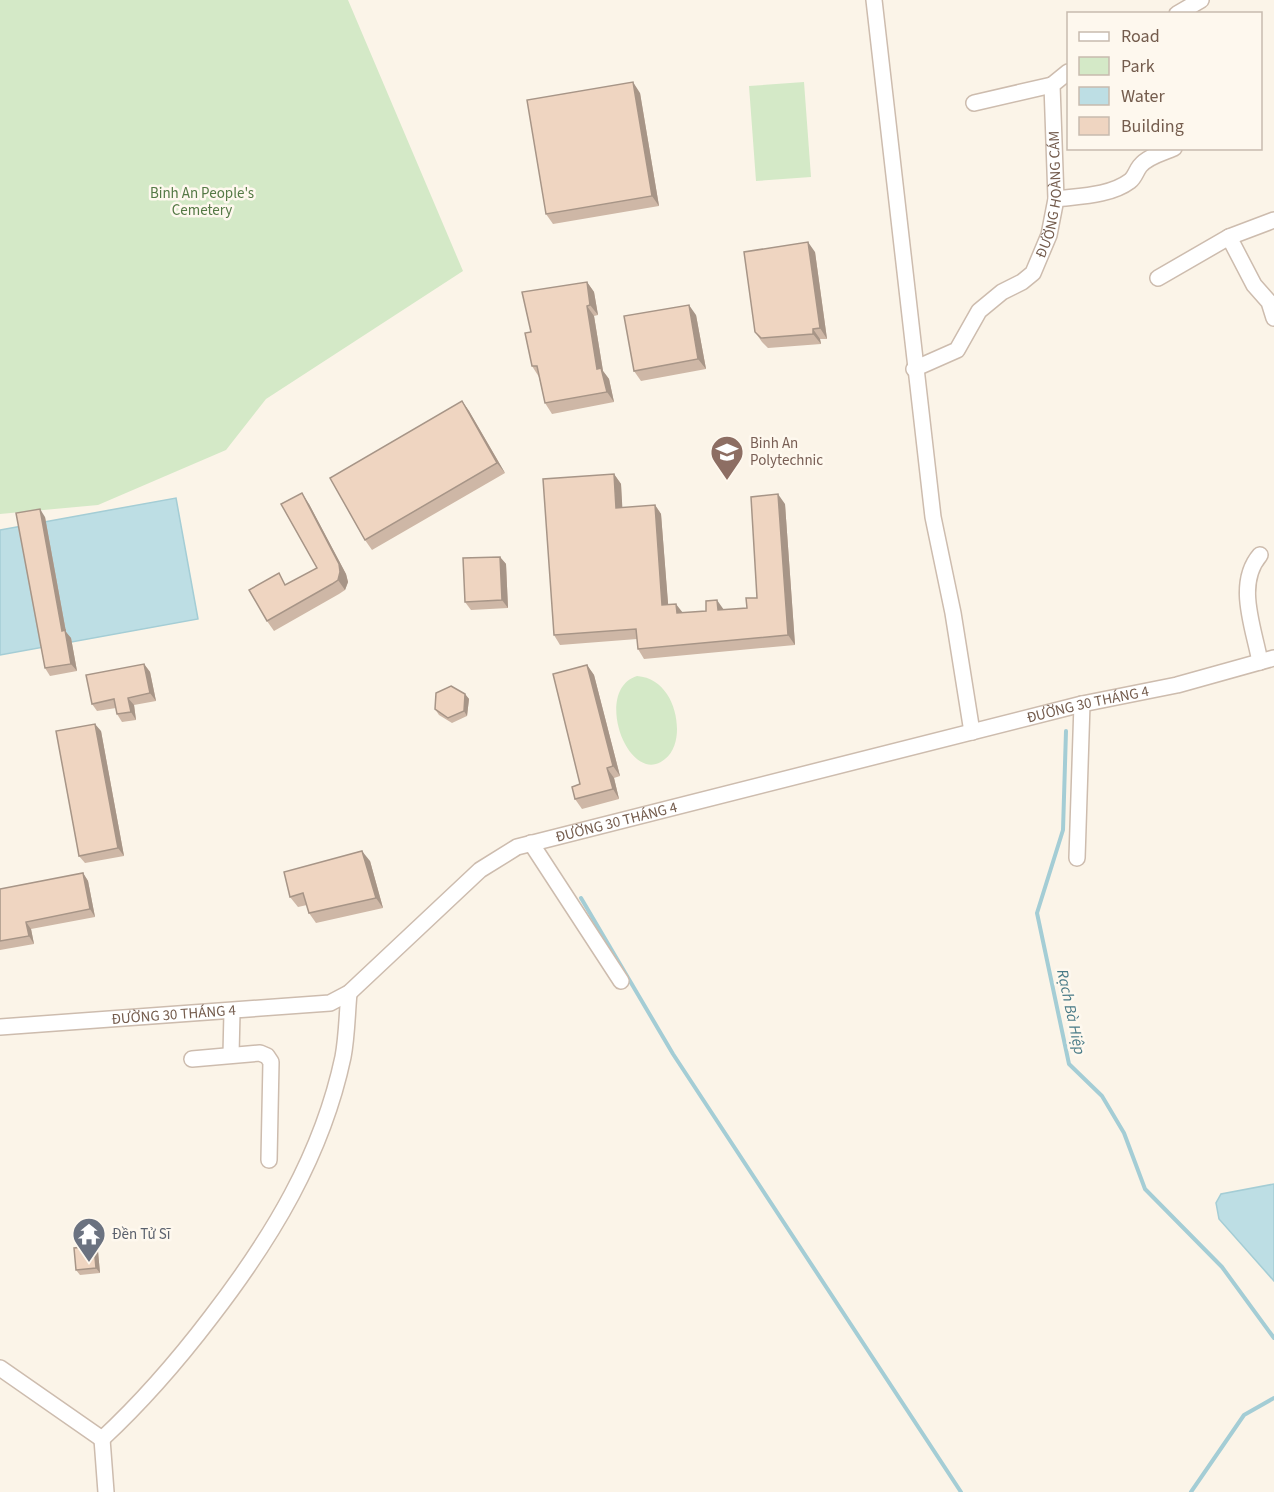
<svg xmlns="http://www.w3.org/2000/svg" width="1274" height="1492" viewBox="0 0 1274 1492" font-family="'Source Sans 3',sans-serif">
	<rect width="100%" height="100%" fill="#fbf4e8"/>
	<path fill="#d4e9c7" d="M0,0H348L463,271L266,399L226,450L98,505L0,514Z
		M804,82L811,177L756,181L749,86Z
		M637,676C664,678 677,705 677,729C677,740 674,752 665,759C629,789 592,690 637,676Z"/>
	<path fill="#bddee4" stroke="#a4cdd5" stroke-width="1.5" d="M176,498L198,619L0,655V530Z
		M1274,1184V1281L1219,1219L1216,1203L1221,1194Z"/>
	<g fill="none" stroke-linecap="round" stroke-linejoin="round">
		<path stroke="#a4cdd5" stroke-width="4" d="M1066,731L1063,830L1037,913L1069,1064L1102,1096L1124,1133L1145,1189L1222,1267L1274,1338
			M581,898L673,1054L961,1492
			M1191,1492L1244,1415L1274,1398"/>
		<defs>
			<g id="minor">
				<path d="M874,0L933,517L953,613L972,732"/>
				<path d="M1177,14L1201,0"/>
				<path d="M974,103L1052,85"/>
				<path d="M1056,199C1079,196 1110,196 1130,181C1135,177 1136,171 1140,166C1148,156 1163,153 1174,148"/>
				<path d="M1274,220L1229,237L1254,285L1269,302L1274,318"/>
				<path d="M1158,278L1229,237"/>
				<path id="s1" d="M914,369L957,350L979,311L1002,292L1022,282L1033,273L1049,235L1056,199L1052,85L1068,72"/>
				<path d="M1260,555C1235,584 1254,628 1260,662"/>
				<path d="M531,843L621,981"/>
				<path d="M1077,858L1082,704"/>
				<path id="s2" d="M0,1027L330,1003L349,993L480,870L517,847L1082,704L1177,685L1274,658"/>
				<path d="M231,1055L232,1012"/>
				<path d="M192,1059L260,1053L267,1056L271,1062L269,1160"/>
				<path d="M0,1368L102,1439"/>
				<path d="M102,1439C144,1400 176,1363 211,1317C271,1239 322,1156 343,1057C347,1036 347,1014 349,993"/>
				<path d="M102,1439L106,1492"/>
			</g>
		</defs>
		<use href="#minor" stroke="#cdbcae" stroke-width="18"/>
		<use href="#minor" stroke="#fff" stroke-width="15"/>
	</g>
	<path fill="#ceb7a6" d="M640,93L659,206L553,224L546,214Z
		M815,252L827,339H820L821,344L768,348L762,342L755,332Z
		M587,282L594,292L598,315L594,316L603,371L609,379L614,402L552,414L545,403L539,377L532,366Z
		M696,315L706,369L641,381L634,371Z
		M462,401L469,411L505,473L372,550L365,540Z
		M614,474L621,484L622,508L655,505L661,514L668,605L683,613L747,608L757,598L785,504L795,645L644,659L638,649L637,639L560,645L554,635Z
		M309,504L346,574L348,582L345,590L339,594L274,631L267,621L287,584L317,568Z
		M45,517L66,632L71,638L77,671L50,676L45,668Z
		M500,557L506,564L508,608L471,610L465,602Z
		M144,664L150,672L156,701L134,705L136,720L122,722L117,714L116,708L97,711L92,704Z
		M587,665L594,675L620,776L614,778L619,799L582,809L575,799L580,784Z
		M465,694L469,699L467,716L452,723L439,715L435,709Z
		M101,731L124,856L85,863L79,856Z
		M370,861L383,908L316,923L309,913L307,905L298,907L290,897Z
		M83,873L88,881L95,917L31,929L34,944L0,950V889Z
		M94,1246L98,1251L100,1273L80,1275L76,1270Z"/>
	<path fill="#a79587" d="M633,82L640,93L659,206L652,196Z
		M808,242L815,252L827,339L820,328Z
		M587,282L594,292L598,315L590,305Z
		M689,305L696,315L706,369L698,359Z
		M587,306L594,316L603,371L609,379L614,402L607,392L597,369Z
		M813,329L820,339L821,344L813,334Z
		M462,401L469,411L505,473L497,463Z
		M614,474L621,484L623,518L616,508Z
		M302,493L309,504L346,574L348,582L345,590L338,580Z
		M778,494L785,504L795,645L788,635Z
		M655,505L661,514L669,615L662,605Z
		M40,509L45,517L66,632L71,638L77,671L71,664L62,631Z
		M500,557L506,564L508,608L502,600Z
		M717,600L724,610H718Z
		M676,604L683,613H677Z
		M144,664L150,672L156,701L150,693Z
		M587,665L594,675L620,776L613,766Z
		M465,694L469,699L467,716L464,711Z
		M128,698L134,705L136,720L131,712Z
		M95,724L101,731L124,856L118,848Z
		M607,768L614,778L619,799L613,789Z
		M362,851L370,861L383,908L376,898Z
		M83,873L88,881L95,917L90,909Z
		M26,922L31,929L34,944L29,936Z
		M94,1246L98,1251L100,1273L96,1268Z"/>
	<path fill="#efd5c1" stroke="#a79587" stroke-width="1.5" d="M633,82L652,196L546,214L527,100Z
		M808,242L820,328L813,329V334L761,338L755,332L744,252Z
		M587,282L590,305L587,306L597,369L601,368L607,392L545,403L537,366H532L525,333L531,332L522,292Z
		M689,305L698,359L634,371L624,316Z
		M462,401L497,463L365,540L330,478Z
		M614,474L616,508L655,505L662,605L676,604L677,613L706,611V601L717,600L718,610L747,608L746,598H757L751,497L778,494L788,635L638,649L636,629L554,635L543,479Z
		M302,493L339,564L340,572L338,580L332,584L267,621L249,590L279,573L285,585L317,568L281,504Z
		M40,509L62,631L65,630L71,664L45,668L16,513Z
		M500,557L502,600L465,602L463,558Z
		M144,664L150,693L128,698L131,712L117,714L114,699L92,704L86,675Z
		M587,665L613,766L607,768L613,789L575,799L572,787L580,784L553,674Z
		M451,686L465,694L464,711L448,718L435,709L436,693Z
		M95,724L118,848L79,856L56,731Z
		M362,851L376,898L309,913L303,893L290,897L284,872Z
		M83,873L90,909L26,922L29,936L0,941V889Z
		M94,1246L96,1268L76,1270L74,1248Z"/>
	<defs>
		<symbol id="university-pin" viewBox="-11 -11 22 30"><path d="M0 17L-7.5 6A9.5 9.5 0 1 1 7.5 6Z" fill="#8d6e63" stroke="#fef8ee"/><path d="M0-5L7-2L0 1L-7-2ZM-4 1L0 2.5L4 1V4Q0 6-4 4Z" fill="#fff"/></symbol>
		<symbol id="temple-pin" viewBox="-11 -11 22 30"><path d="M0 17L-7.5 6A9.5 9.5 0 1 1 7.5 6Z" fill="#6b7280" stroke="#fef8ee"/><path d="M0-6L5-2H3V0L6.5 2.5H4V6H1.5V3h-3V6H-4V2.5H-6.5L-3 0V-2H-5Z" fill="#fff"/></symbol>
	</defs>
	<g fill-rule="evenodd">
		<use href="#university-pin" x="708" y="433" width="38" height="52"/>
		<use href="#temple-pin" x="70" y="1215" width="38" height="52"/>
	</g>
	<g text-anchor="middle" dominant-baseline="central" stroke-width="5" stroke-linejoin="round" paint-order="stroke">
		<g font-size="15" fill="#547945" stroke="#fef8ee">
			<text x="202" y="193">Binh An People's<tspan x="202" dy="17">Cemetery</tspan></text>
		</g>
		<g font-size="15" fill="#745c4d" stroke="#fef8ee">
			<text stroke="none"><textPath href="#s1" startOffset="240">ĐƯỜNG HOÀNG CÁM</textPath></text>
			<text stroke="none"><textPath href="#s2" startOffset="1164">ĐƯỜNG 30 THÁNG 4</textPath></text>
			<text stroke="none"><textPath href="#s2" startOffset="678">ĐƯỜNG 30 THÁNG 4</textPath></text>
			<text stroke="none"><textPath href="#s2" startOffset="174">ĐƯỜNG 30 THÁNG 4</textPath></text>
		</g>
		<g font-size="15" fill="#785e54" stroke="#fef8ee" text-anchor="start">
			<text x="750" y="443">Binh An<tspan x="750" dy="17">Polytechnic</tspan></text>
		</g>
		<g font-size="15" fill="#5b616d" stroke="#fef8ee" text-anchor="start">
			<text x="112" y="1234">Đền Tử Sĩ</text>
		</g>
		<g font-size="16" font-style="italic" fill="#487a86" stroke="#fef8ee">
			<text transform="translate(1071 1012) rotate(78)">Rạch Bà Hiệp</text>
		</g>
	</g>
	<rect x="1067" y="12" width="195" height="138" fill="#fef8ee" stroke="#c7baae" stroke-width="1.5"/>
	<rect x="1079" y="32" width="30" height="9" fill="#ffffff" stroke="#c7baae" stroke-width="1.5"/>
	<text x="1121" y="42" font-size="18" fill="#745c4d">Road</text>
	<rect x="1079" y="57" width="30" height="18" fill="#d4e9c7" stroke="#c7baae" stroke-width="1.5"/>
	<text x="1121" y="72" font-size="18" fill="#745c4d">Park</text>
	<rect x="1079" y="87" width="30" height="18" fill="#bddee4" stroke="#c7baae" stroke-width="1.5"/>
	<text x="1121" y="102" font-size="18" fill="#745c4d">Water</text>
	<rect x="1079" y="117" width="30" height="18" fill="#efd5c1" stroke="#c7baae" stroke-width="1.5"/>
	<text x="1121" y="132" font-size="18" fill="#745c4d">Building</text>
</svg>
